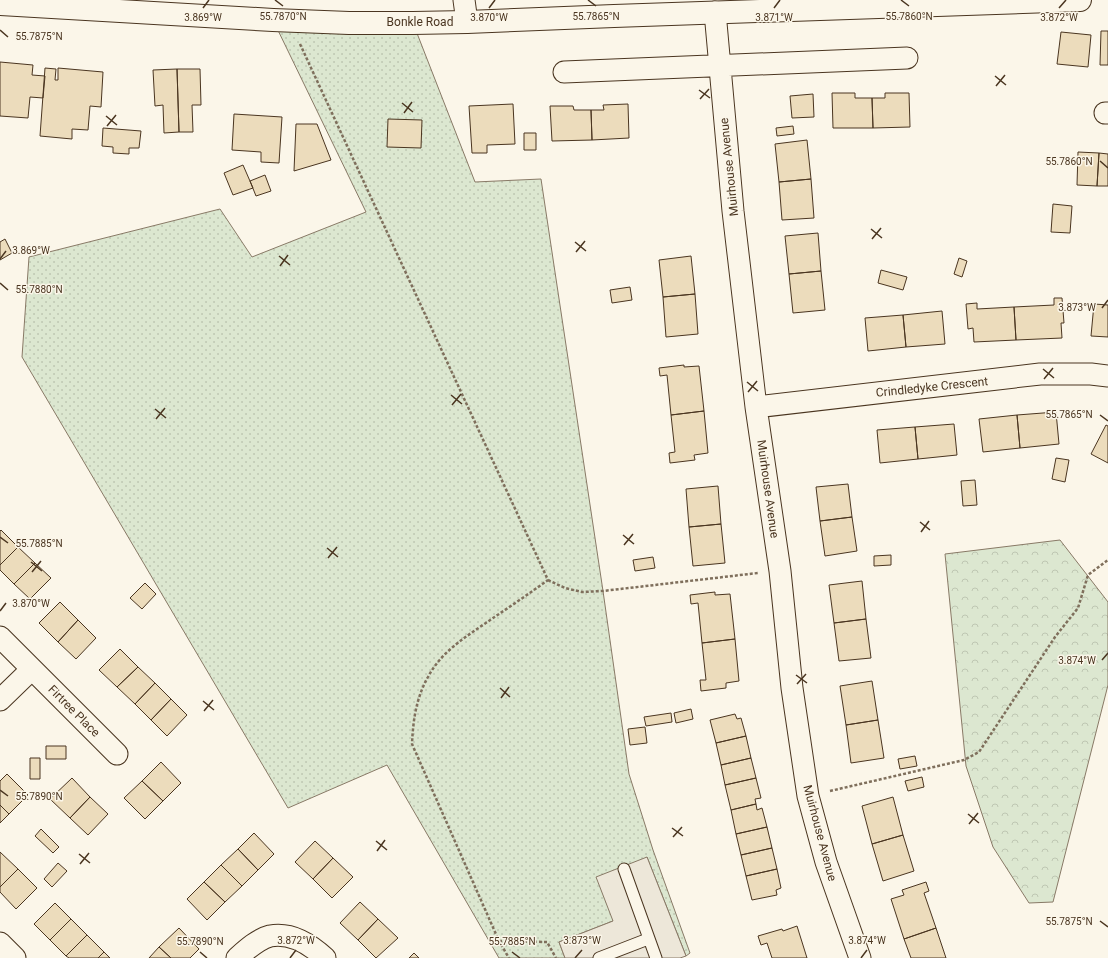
<svg xmlns="http://www.w3.org/2000/svg" width="1108" height="958" viewBox="0 0 1108 958" font-family="Roboto,sans-serif">
	<defs>
		<pattern id="grass-dots" width="8" height="8" patternUnits="userSpaceOnUse"><rect width="8" height="8" fill="#dce7d0"/><path d="M2 2h.1M6 6h.1" fill="none" stroke="#bec7b2" stroke-width="1.8" stroke-linecap="round"/></pattern>
		<pattern id="park-crowns" width="20" height="18" patternUnits="userSpaceOnUse"><rect width="20" height="18" fill="#dce7d0"/><path d="M2 6a3 3 0 1 1 6 0M12 15a3 3 0 1 1 6 0" fill="none" stroke="#bec7b2"/></pattern>
	</defs>
	<rect width="100%" height="100%" fill="#fbf6e9"/>
	<path fill="url(#grass-dots)" stroke="#887966" d="M273,20L413,23L475,182L541,179L603,591L629,774L653,850L690,953L686,956L647,857L613,921L559,942L565,958H499L387,765L288,808L22,357L29,257L220,209L252,257L366,212Z"/>
	<path fill="url(#park-crowns)" stroke="#887966" d="M1060,540L1108,602V685L1053,902L1029,903L993,847L966,766L945,554Z"/>
	<path fill="#ede7d9" stroke="#887966" d="M647,857L686,956L680,958H565L559,942L613,921L596,877Z"/>
	<path fill="#ecdcbc" stroke="#4a3520" d="M1101,31H1108V65H1100Z
		M1061,32L1091,35L1088,67L1057,64Z
		M0,62L33,65L32,75L45,76L43,98L30,97L28,118L0,116Z
		M45,68L56,69L55,80H58V68L103,72L101,107L90,106L88,130L72,129V139L40,136Z
		M177,69L179,132L164,133L163,105L155,106L153,70Z
		M177,69H200L201,105H192L193,132H179Z
		M832,93H855V98H872L873,128H833Z
		M885,93H909L910,127L873,128L872,98H885Z
		M813,94L814,117L792,118L790,96Z
		M513,104L515,144L487,145V153H472L469,106Z
		M628,104L629,138L592,140L591,110H604L603,105Z
		M550,106H573L574,110H591L592,140L552,141Z
		M234,114L282,117L279,163L261,162V152L232,150Z
		M388,119L422,120L421,148L387,147Z
		M296,124H317L331,160L294,171Z
		M793,126L794,134L777,136L776,128Z
		M103,128L141,131L139,148H129V154L113,153V147L102,146Z
		M524,133H536V150H524Z
		M807,140L811,179L779,182L775,144Z
		M1078,152L1099,153L1097,186L1077,185Z
		M1099,153L1108,154V186H1097Z
		M243,165L253,188L233,195L224,173Z
		M265,175L271,191L256,196L250,181Z
		M811,179L814,218L782,220L779,182Z
		M1053,204L1072,206L1070,233L1051,232Z
		M818,233L821,271L789,274L785,236Z
		M5,239L12,253L0,260V242Z
		M691,256L695,294L663,297L659,260Z
		M959,258L967,261L962,277L954,274Z
		M881,270L907,277L903,290L878,283Z
		M821,271L825,310L793,313L789,274Z
		M630,287L632,300L612,303L610,290Z
		M695,294L698,334L666,337L663,297Z
		M1054,298H1062L1064,323H1061L1062,338L1016,340L1014,307L1054,305Z
		M977,303V309L1014,307L1016,340L974,342L973,328L968,329L966,304Z
		M1094,304L1108,305V337L1091,336Z
		M942,311L945,344L906,347L903,315Z
		M903,315L906,347L868,351L865,318Z
		M684,365V367L699,366L704,411L671,415L667,375L660,376L659,368Z
		M704,411L708,453L694,455L695,460L670,463L669,453L675,452L671,415Z
		M1056,412L1059,444L1020,448L1017,415Z
		M1017,415L1020,448L983,452L979,419Z
		M954,424L957,455L918,459L915,427Z
		M1106,425L1108,426V463L1091,454Z
		M915,427L918,459L880,463L877,430Z
		M1056,458L1069,460L1065,482L1052,479Z
		M975,480L977,505L963,506L961,481Z
		M848,484L852,517L820,521L816,487Z
		M718,486L721,524L689,527L686,489Z
		M852,517L857,551L825,556L820,521Z
		M721,524L725,563L693,566L689,527Z
		M1,530L18,547L0,565V531Z
		M18,547L35,563L14,584L0,570V565Z
		M891,555V565L874,566V556Z
		M653,557L655,568L635,571L633,560Z
		M35,563L51,578L30,599L14,584Z
		M862,581L866,619L834,623L829,585Z
		M145,583L156,594L142,609L130,598Z
		M715,592V595L730,594L735,639L702,643L698,603L691,604L690,595Z
		M60,602L78,620L58,642L39,623Z
		M866,619L871,658L839,661L834,623Z
		M78,620L96,638L76,659L58,642Z
		M735,639L739,681L726,683V688L701,691L700,680H706L702,643Z
		M120,649L138,667L117,687L99,670Z
		M138,667L155,683L135,704L117,687Z
		M872,681L878,720L846,725L840,686Z
		M155,683L171,699L151,720L135,704Z
		M171,699L187,715L167,736L151,720Z
		M691,709L693,719L676,723L674,713Z
		M671,713L672,722L646,726L644,717Z
		M735,714L737,719L741,718L746,736L716,743L710,720Z
		M878,720L884,758L851,763L846,725Z
		M645,727L647,743L630,745L628,729Z
		M746,736L751,758L721,765L716,743Z
		M46,746H66V759H46Z
		M915,756L917,766L900,769L898,759Z
		M30,758H40V779H30Z
		M751,758L756,778L725,785L721,765Z
		M161,762L181,783L163,801L142,781Z
		M7,774L28,795L9,814L0,805V781Z
		M922,777L924,787L908,791L905,781Z
		M72,778L90,797L70,818L50,799Z
		M756,778L761,798L755,799L756,804L731,810L725,785Z
		M142,781L163,801L145,819L124,798Z
		M90,797L108,814L88,835L70,818Z
		M893,797L903,835L872,844L862,806Z
		M756,804L757,810L762,808L767,827L736,834L731,810Z
		M0,805L9,814L0,823Z
		M767,827L772,848L741,855L736,834Z
		M41,829L59,847L53,853L35,836Z
		M254,833L274,854L258,870L238,849Z
		M903,835L914,871L883,881L872,844Z
		M315,841L333,858L313,879L295,862Z
		M772,848L777,869L746,876L741,855Z
		M238,849L258,870L242,886L221,865Z
		M0,852L18,869L0,887Z
		M333,858L353,877L332,898L313,879Z
		M58,863L67,871L52,887L44,879Z
		M221,865L242,886L225,902L204,882Z
		M18,869L37,888L16,909L0,892V887Z
		M777,869L781,888L776,890L777,895L752,900L746,876Z
		M204,882L225,902L207,920L187,899Z
		M926,882L929,891L924,893L936,928L904,939L891,899L904,895L902,890Z
		M360,902L378,919L358,940L340,923Z
		M55,903L71,919L50,940L34,924Z
		M71,919L87,935L66,956L50,940Z
		M378,919L398,938L376,958L358,940Z
		M797,926L807,958H772L767,943L761,945L758,936L782,929L783,931Z
		M179,928L199,949L190,958H171L159,947Z
		M936,928L946,958H911L904,939Z
		M87,935L104,952L98,958H69L66,956Z
		M159,947L171,958H149Z
		M104,952L110,958H98Z
		M414,953L419,958H409Z"/>
	<g fill="none" stroke-linecap="round" stroke-linejoin="round">
		<defs>
			<path id="service" d="M624,869L656,958
				M599,958L648,939"/>
			<path id="minor" d="M464,0L467,22
				M715,12L733,211L756,407L780,571L792,688L808,796L826,862L860,958
				M564,72L907,58
				M1105,113H1108
				M756,407L1040,374H1091L1108,376
				M0,637L117,754
				M0,700L32,669
				M0,943L15,958
				M237,958C246,950 258,939 270,936C291,932 311,945 325,958"/>
			<path id="tertiary" d="M0,4L273,20L349,23H413L467,22L614,16L1080,0"/>
		</defs>
		<use href="#service" stroke="#4a3520" stroke-width="13"/>
		<use href="#minor" stroke="#4a3520" stroke-width="23"/>
		<use href="#tertiary" stroke="#4a3520" stroke-width="24"/>
		<path stroke="#7f6f5c" stroke-width="2.5" stroke-dasharray="3 2" stroke-linecap="butt" d="M300,44L548,580C530,593 511,606 493,618C469,635 442,650 428,677C416,698 413,721 412,744L499,941L509,958
			M548,580L565,588L582,592L603,591L758,573
			M830,791L964,760L979,752L1055,637L1078,608L1088,575L1108,560
			M499,941L547,942L556,958"/>
		<use href="#service" stroke="#fbf6e9" stroke-width="11"/>
		<use href="#minor" stroke="#fbf6e9" stroke-width="21"/>
		<use href="#tertiary" stroke="#fbf6e9" stroke-width="22"/>
	</g>
	<path fill="none" stroke="#4a3520" stroke-width="1.5" d="M275,0L283,6M588,0L596,6M901,0L909,6M203,8L209,0M489,8L495,0M774,8L780,0M1059,8L1066,0M0,30L8,37M995,76L1006,85M996,86L1005,75M699,90L710,98M700,99L709,89M402,103L413,112M404,113L412,102M106,116L117,125M107,126L116,115M1100,161L1108,168M871,229L882,238M872,239L881,228M575,242L586,251M576,252L585,241M279,256L290,265M0,259L6,251M280,266L288,255M0,283L8,290M1102,308L1108,300M1043,369L1054,378M1044,379L1053,368M747,382L758,391M748,392L757,381M451,395L462,404M452,405L461,394M155,409L166,418M1100,415L1108,421M156,419L165,408M920,522L930,530M921,532L929,521M623,535L634,544M0,537L8,543M624,545L633,534M327,548L338,557M328,558L337,547M31,562L42,571M32,572L41,561M0,611L6,603M1102,660L1108,653M796,675L807,683M797,684L806,674M500,688L510,697M501,698L509,687M203,701L214,710M204,711L213,700M0,790L8,796M968,814L979,823M969,824L978,813M672,828L683,836M673,837L682,827M376,841L387,850M377,851L385,840M79,854L90,863M80,864L89,853M1100,921L1108,927M200,952L207,958M512,952L520,958M290,958L296,950M575,958L582,950M861,958L867,950"/>
	<g text-anchor="middle" dominant-baseline="central" stroke-width="3" stroke-linejoin="round" paint-order="stroke">
		<g font-size="12" fill="#4a3520" stroke="#fbf6e9">
			<text x="420" y="22">Bonkle Road</text>
			<text transform="translate(729 167) rotate(-96)">Muirhouse Avenue</text>
			<text transform="translate(932 387) rotate(-6)">Crindledyke Crescent</text>
			<text transform="translate(768 489) rotate(82)">Muirhouse Avenue</text>
			<text transform="translate(74 711) rotate(45)">Firtree Place</text>
			<text transform="translate(820 833) rotate(75)">Muirhouse Avenue</text>
		</g>
	</g>
	<g font-size="10" text-anchor="middle" fill="#4a3520" stroke="#fbf6e9" stroke-width="3" stroke-linejoin="round" paint-order="stroke">
		<text x="283" y="20">55.7870°N</text>
		<text x="596" y="20">55.7865°N</text>
		<text x="909" y="20">55.7860°N</text>
		<text x="203" y="21">3.869°W</text>
		<text x="489" y="21">3.870°W</text>
		<text x="774" y="21">3.871°W</text>
		<text x="1059" y="21">3.872°W</text>
		<text x="39" y="40">55.7875°N</text>
		<text x="1069" y="165">55.7860°N</text>
		<text x="31" y="254">3.869°W</text>
		<text x="39" y="293">55.7880°N</text>
		<text x="1077" y="311">3.873°W</text>
		<text x="1069" y="418">55.7865°N</text>
		<text x="39" y="547">55.7885°N</text>
		<text x="31" y="607">3.870°W</text>
		<text x="1077" y="664">3.874°W</text>
		<text x="39" y="800">55.7890°N</text>
		<text x="1069" y="925">55.7875°N</text>
		<text x="296" y="944">3.872°W</text>
		<text x="582" y="944">3.873°W</text>
		<text x="867" y="944">3.874°W</text>
		<text x="200" y="945">55.7890°N</text>
		<text x="512" y="945">55.7885°N</text>
	</g>
</svg>
